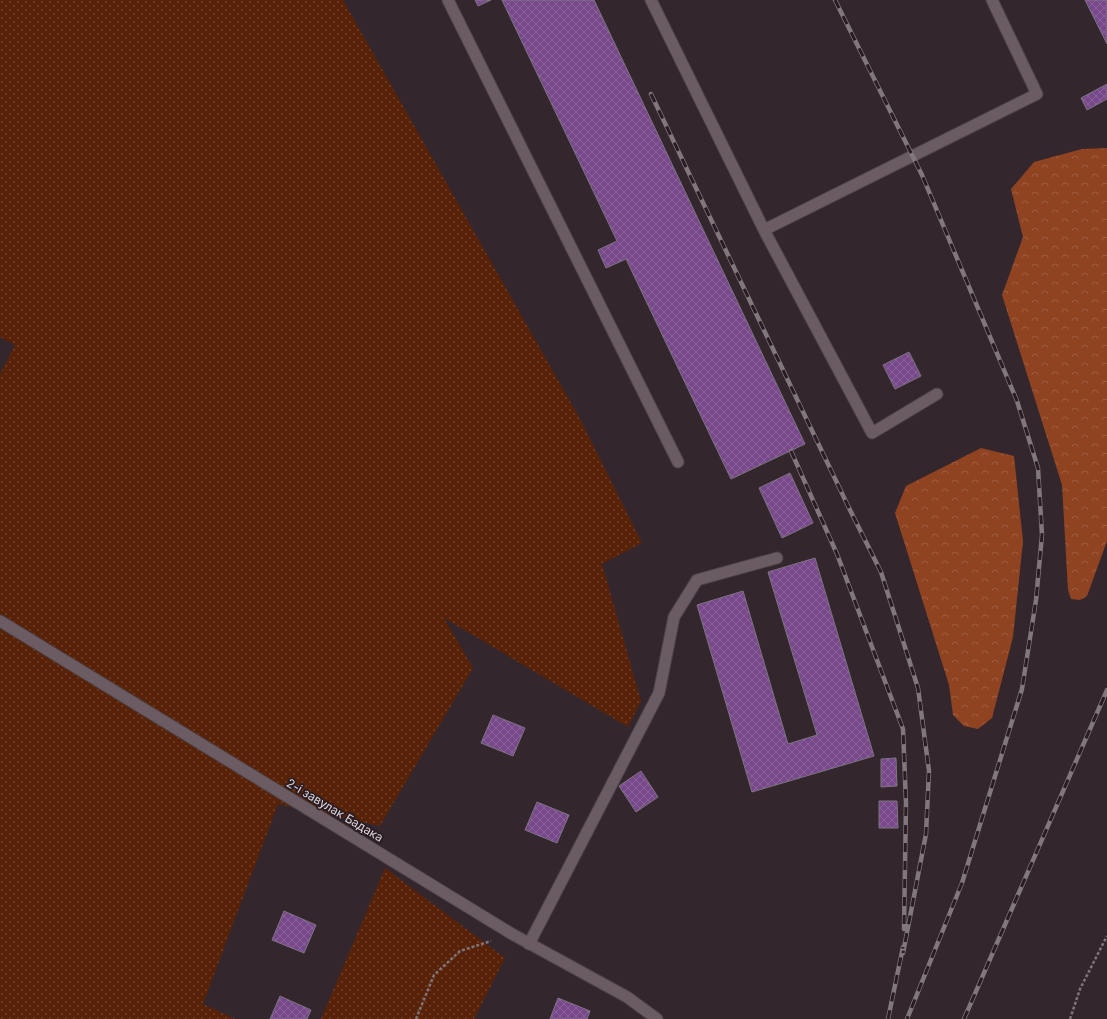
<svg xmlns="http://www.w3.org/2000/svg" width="1107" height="1019" viewBox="0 0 1107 1019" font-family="Inter,sans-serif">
	<defs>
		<pattern id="grass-dots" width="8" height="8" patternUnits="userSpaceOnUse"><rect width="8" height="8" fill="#582208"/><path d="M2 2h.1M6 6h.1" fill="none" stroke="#70412b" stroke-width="1.8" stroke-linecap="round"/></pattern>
		<pattern id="forest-crowns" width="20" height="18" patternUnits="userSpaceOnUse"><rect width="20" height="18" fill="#904321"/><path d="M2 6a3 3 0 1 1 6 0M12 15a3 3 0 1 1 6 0" fill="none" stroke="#9f5d41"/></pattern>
		<pattern id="building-cross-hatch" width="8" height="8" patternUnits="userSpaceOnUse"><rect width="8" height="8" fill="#77488a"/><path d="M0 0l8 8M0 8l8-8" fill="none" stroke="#8a629a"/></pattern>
	</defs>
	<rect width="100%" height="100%" fill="#33262d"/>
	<path fill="url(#grass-dots)" d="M0,0H343L580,419L642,543L602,564L641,701L628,727L444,618L473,668L380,826L278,804L203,1004L235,1019H0V374L15,345L0,337Z
		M385,868L505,958L474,1019H321Z"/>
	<path fill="url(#forest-crowns)" d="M1107,148V541L1087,596L1080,600L1071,599L1068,590L1062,485L1002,295L1023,237L1011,189L1034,162L1082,149Z
		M981,448L1014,456L1023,541L1013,637L992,718L978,729L964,726L953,715L949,685L895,513L906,486Z"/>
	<path fill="url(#building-cross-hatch)" stroke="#7e7482" d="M475,0H491L478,6Z
		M502,0H594L805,444L731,479L626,259L606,268L598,250L617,241Z
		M1085,0H1107V44Z
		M1107,84V99L1087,110L1081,98Z
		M909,352L921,376L895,389L883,365Z
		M790,473L813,523L782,538L759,488Z
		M815,558L874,756L752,792L697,605L743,591L788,744L817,735L768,572Z
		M493,715L525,728L513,756L481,743Z
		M896,758L897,786L881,787V759Z
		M641,771L658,797L636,812L619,786Z
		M879,801H897L898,828H879Z
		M537,802L569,815L557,843L525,830Z
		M284,911L316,925L304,953L272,940Z
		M280,996L311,1010L307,1019H270Z
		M558,998L590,1011L587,1019H550Z"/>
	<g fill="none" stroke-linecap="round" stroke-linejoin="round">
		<defs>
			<path id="service" d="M448,0L678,462
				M651,0L764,230L1037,94L992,0
				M764,230L872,433L937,394
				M529,944L659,693L674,617L697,580L777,558"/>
			<path id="minor" d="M0,621L512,934L627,997L657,1019"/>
		</defs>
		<use href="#service" stroke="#4d4348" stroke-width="13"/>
		<use href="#minor" stroke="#4d4348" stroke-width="13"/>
		<path stroke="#7f747a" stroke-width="2.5" stroke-dasharray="3 2" stroke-linecap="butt" d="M416,1019L434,975L460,951L491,941
			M1070,1019L1080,989L1107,936"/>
		<use href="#service" stroke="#6b5c64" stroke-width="11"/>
		<use href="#minor" stroke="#6b5c64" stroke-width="11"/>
		<defs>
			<path id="rail" d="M835,0L922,175L1017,401L1038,468L1042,535L1036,600L1022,689L962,883L907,1019
				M651,94L850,510L881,572L918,688L929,771L926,834L903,953
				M791,451L837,554L903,729L906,803L904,929
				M888,1019L903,947
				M964,1019L1107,690"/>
		</defs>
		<use href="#rail" stroke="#82777c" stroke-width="4.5"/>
		<use href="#rail" stroke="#291c23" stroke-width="3" stroke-dasharray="9" stroke-linecap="butt"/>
	</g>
	<g text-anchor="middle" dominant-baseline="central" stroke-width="3.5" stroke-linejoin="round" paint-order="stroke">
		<g font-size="12" fill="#dfd6da" stroke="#291c23">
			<text transform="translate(335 810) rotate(31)">2-і завулак Бадака</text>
		</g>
	</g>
</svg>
